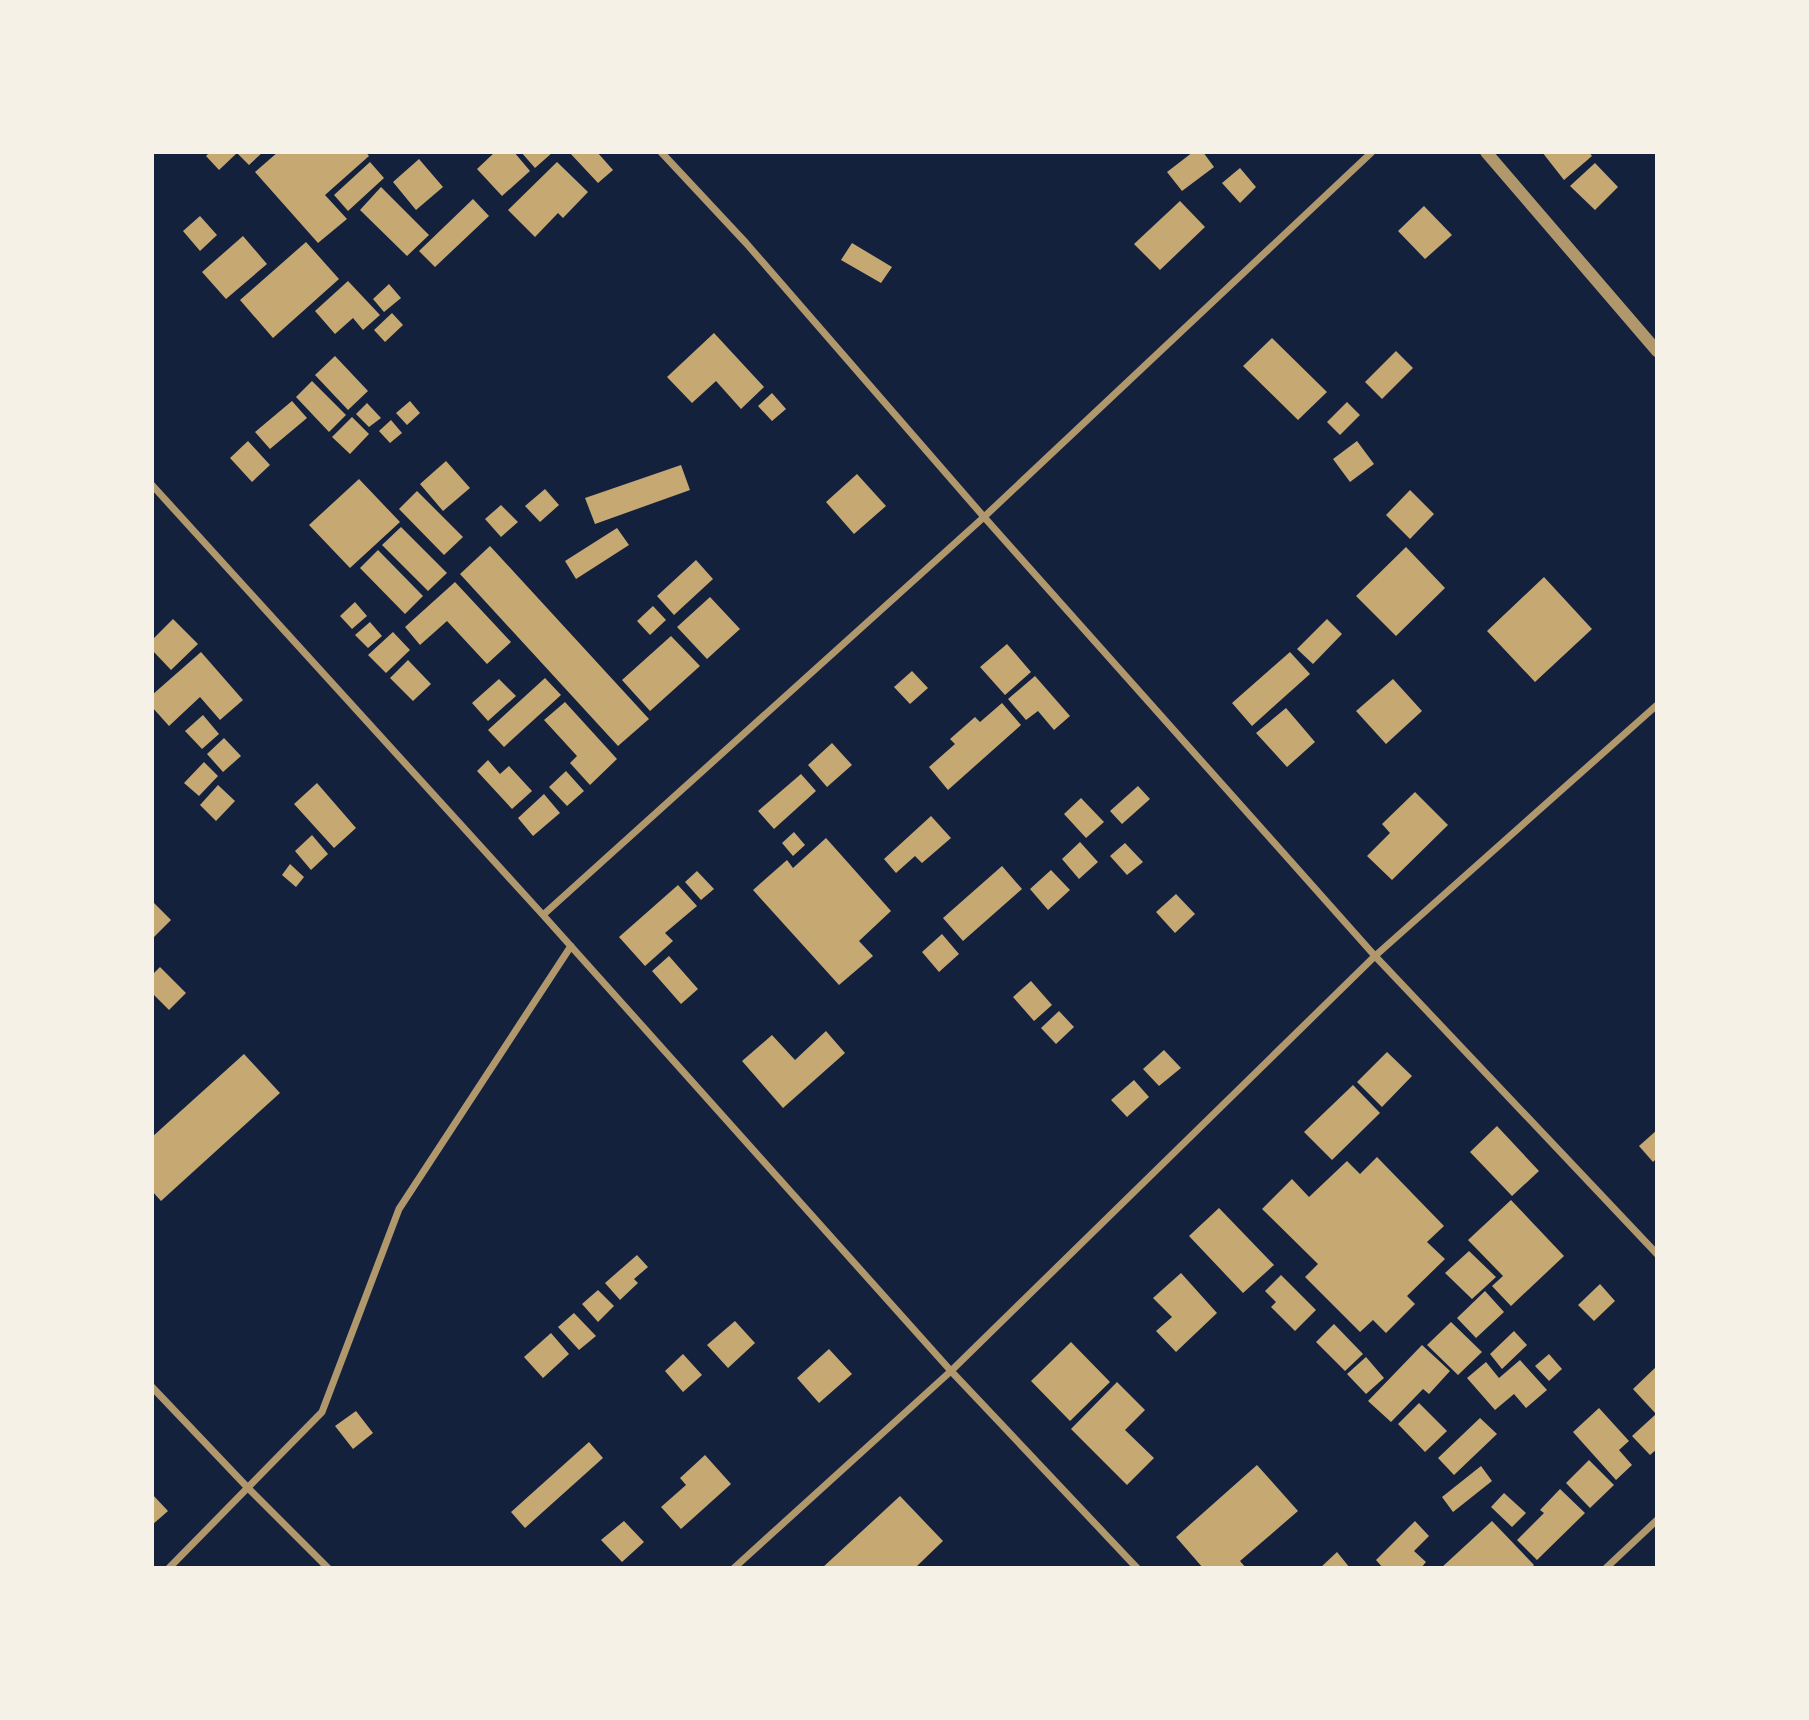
<svg xmlns="http://www.w3.org/2000/svg" width="1809" height="1720" viewBox="0 0 1809 1720" font-family="'PT Sans Narrow',sans-serif">
	<rect width="100%" height="100%" fill="#14213d"/>
	<path fill="#c6a872" d="M210,152H263L249,165L237,153L219,170L206,156Z
		M278,152H366L369,156L325,195L347,219L318,243L255,172Z
		M495,152H514L530,171L502,196L477,169Z
		M521,152H553L535,168Z
		M569,152H597L613,170L598,183Z
		M1193,152H1203L1214,167L1182,191L1167,172Z
		M1542,152H1589L1592,156L1564,180Z
		M419,159L443,187L416,210L393,182Z
		M370,162L384,178L348,211L334,195Z
		M557,162L588,192L563,218L558,213L535,237L508,210Z
		M1595,163L1618,187L1595,210L1570,186Z
		M1240,168L1256,187L1240,203L1222,183Z
		M381,187L429,235L407,256L360,210Z
		M473,199L489,216L435,267L419,251Z
		M1180,201L1205,227L1160,270L1134,244Z
		M1424,206L1452,235L1425,259L1398,231Z
		M200,216L217,235L200,251L183,231Z
		M243,236L267,264L226,299L202,272Z
		M306,242L339,279L273,338L240,300Z
		M852,243L892,267L881,283L841,260Z
		M348,281L380,315L363,330L353,318L335,334L315,311Z
		M389,284L401,298L384,312L373,299Z
		M392,313L403,325L385,342L374,330Z
		M714,333L764,387L741,409L716,381L692,403L667,377Z
		M1272,338L1327,392L1298,420L1243,366Z
		M1396,351L1413,368L1382,399L1365,382Z
		M335,356L368,391L348,410L315,375Z
		M312,381L346,415L329,432L296,397Z
		M772,393L786,409L772,421L758,406Z
		M292,401L307,418L270,449L255,432Z
		M410,401L420,413L407,425L396,413Z
		M1347,402L1360,415L1340,435L1327,422Z
		M367,403L381,418L369,427L356,414Z
		M352,417L369,434L350,454L332,437Z
		M391,420L402,433L390,443L379,431Z
		M248,441L270,465L252,482L230,458Z
		M1357,441L1374,464L1350,482L1333,459Z
		M446,461L470,488L443,511L420,484Z
		M681,465L690,490L595,524L585,498Z
		M857,474L886,506L854,534L826,502Z
		M359,479L400,522L350,568L309,525Z
		M545,489L559,505L540,522L525,506Z
		M1410,490L1434,514L1410,539L1386,515Z
		M417,491L463,537L444,555L399,509Z
		M501,505L518,522L501,537L485,519Z
		M401,527L447,573L428,591L382,545Z
		M617,528L629,545L576,579L565,561Z
		M490,546L649,719L618,746L460,574Z
		M1406,547L1445,588L1396,636L1356,596Z
		M378,550L423,596L405,614L360,568Z
		M696,560L713,579L674,615L657,596Z
		M1544,577L1592,629L1535,682L1487,631Z
		M455,582L511,642L487,664L447,621L420,645L405,627Z
		M710,597L740,629L707,659L677,627Z
		M355,602L367,616L352,629L340,616Z
		M653,606L666,620L650,635L637,621Z
		M173,619L198,644L171,670L152,650V640Z
		M1327,619L1342,634L1313,664L1297,649Z
		M370,622L382,636L368,648L355,635Z
		M393,632L410,650L386,673L368,655Z
		M671,636L700,666L650,711L622,680Z
		M1007,644L1031,672L1005,695L980,667Z
		M201,652L243,700L220,720L200,697L169,726L152,707V695Z
		M1290,652L1310,674L1252,726L1232,703Z
		M408,660L431,684L413,701L390,678Z
		M912,671L928,688L910,704L894,687Z
		M1035,676L1070,716L1054,730L1038,711L1026,720L1008,699Z
		M545,678L561,695L504,747L488,730Z
		M499,679L516,696L488,721L472,703Z
		M1393,679L1422,711L1386,744L1356,711Z
		M565,702L617,759L590,785L570,763L577,756L544,720Z
		M1002,703L1021,725L948,790L929,767L955,744L950,739L975,717L980,722Z
		M1286,708L1315,742L1287,767L1256,733Z
		M203,715L219,734L202,749L185,731Z
		M224,738L241,756L223,772L207,754Z
		M832,743L852,765L827,787L808,765Z
		M488,760L500,774L509,766L532,791L512,809L477,771Z
		M204,762L218,776L199,796L184,783Z
		M566,771L584,791L567,806L549,787Z
		M801,774L816,791L774,829L758,811Z
		M317,783L356,828L334,848L294,804Z
		M218,785L235,801L216,821L200,805Z
		M1138,786L1150,799L1122,824L1110,811Z
		M1415,792L1448,825L1392,880L1367,856L1390,833L1382,824Z
		M544,794L560,813L533,836L518,818Z
		M1081,798L1104,822L1086,838L1064,814Z
		M931,816L951,838L922,863L915,856L896,873L884,859Z
		M794,832L805,845L793,856L782,843Z
		M312,835L328,854L311,870L295,851Z
		M826,838L891,911L859,941L873,956L839,985L753,890L787,860L793,868Z
		M1080,842L1098,862L1079,879L1062,859Z
		M1125,843L1143,862L1127,875L1110,856Z
		M290,864L304,877L296,887L282,875Z
		M1002,866L1022,889L963,941L943,918Z
		M1051,870L1070,890L1048,910L1030,889Z
		M697,871L714,889L701,900L685,882Z
		M678,885L697,906L665,933L673,941L645,966L619,937Z
		M1176,894L1195,914L1175,933L1156,912Z
		M152,901L171,920L152,939Z
		M942,934L959,954L939,972L922,952Z
		M669,956L698,989L681,1004L652,971Z
		M160,967L186,993L169,1010L152,993V975Z
		M1031,981L1052,1005L1034,1021L1013,997Z
		M1059,1011L1074,1027L1056,1044L1041,1028Z
		M826,1031L845,1053L783,1108L742,1061L772,1035L795,1060Z
		M1164,1050L1181,1068L1159,1086L1143,1069Z
		M1387,1052L1412,1076L1382,1107L1357,1082Z
		M244,1054L280,1093L161,1201L152,1191V1137Z
		M1134,1080L1149,1097L1127,1117L1111,1100Z
		M1353,1085L1380,1113L1332,1160L1304,1132Z
		M1497,1126L1539,1171L1512,1196L1470,1152Z
		M1657,1130V1158L1653,1162L1639,1146Z
		M1377,1157L1444,1226L1427,1242L1445,1259L1407,1296L1415,1304L1386,1333L1373,1320L1360,1332L1305,1277L1318,1264L1262,1209L1292,1179L1309,1197L1347,1161L1360,1174Z
		M1511,1200L1564,1256L1511,1306L1492,1286L1503,1276L1468,1240Z
		M1219,1208L1274,1265L1243,1293L1189,1236Z
		M1469,1251L1496,1277L1472,1299L1445,1273Z
		M637,1255L648,1267L634,1279L638,1283L620,1300L605,1283Z
		M1181,1273L1217,1313L1176,1352L1156,1331L1172,1317L1153,1298Z
		M1281,1275L1316,1310L1295,1331L1271,1307L1276,1302L1265,1291Z
		M1600,1284L1615,1301L1594,1321L1578,1305Z
		M598,1290L614,1306L598,1322L582,1304Z
		M1485,1291L1504,1312L1476,1338L1457,1318Z
		M574,1313L596,1336L579,1350L558,1327Z
		M735,1321L755,1343L728,1368L707,1345Z
		M1451,1322L1482,1352L1458,1375L1427,1345Z
		M1334,1324L1363,1354L1345,1371L1316,1342Z
		M1514,1331L1527,1345L1502,1369L1490,1354Z
		M551,1333L569,1354L543,1378L524,1357Z
		M1071,1342L1110,1382L1070,1421L1031,1381Z
		M1422,1345L1450,1371L1429,1394L1423,1389L1391,1422L1368,1401Z
		M829,1349L852,1374L819,1403L797,1378Z
		M683,1354L702,1375L683,1392L665,1371Z
		M1549,1354L1562,1369L1549,1381L1535,1366Z
		M1366,1357L1384,1378L1366,1394L1347,1374Z
		M1520,1360L1547,1390L1526,1408L1514,1394L1495,1410L1467,1378L1486,1362L1499,1378Z
		M1657,1366V1449L1650,1455L1632,1436L1656,1414L1633,1389Z
		M1117,1382L1145,1410L1125,1430L1154,1458L1127,1485L1071,1429Z
		M1419,1403L1447,1431L1425,1452L1398,1424Z
		M1599,1408L1629,1441L1619,1450L1632,1465L1616,1480L1573,1432Z
		M356,1411L373,1433L353,1449L335,1426Z
		M1480,1418L1497,1434L1454,1475L1438,1458Z
		M589,1442L603,1458L525,1528L511,1512Z
		M705,1455L731,1484L681,1529L661,1507L686,1485L680,1478Z
		M1589,1460L1614,1485L1590,1508L1566,1483Z
		M1257,1465L1298,1511L1240,1561L1246,1568H1203L1176,1537Z
		M1481,1466L1492,1481L1453,1512L1442,1497Z
		M1560,1489L1585,1513L1537,1560L1517,1540L1544,1513L1540,1510Z
		M1504,1493L1526,1513L1512,1527L1491,1507Z
		M152,1494L168,1511L152,1525Z
		M900,1496L943,1541L917,1566L919,1568H822Z
		M624,1521L644,1542L622,1562L601,1540Z
		M1415,1521L1429,1536L1414,1551L1426,1562L1421,1568H1383L1376,1560Z
		M1492,1521L1534,1565L1531,1568H1441Z
		M1337,1552L1350,1568H1320Z"/>
	<g fill="none" stroke-linecap="round" stroke-linejoin="round">
		<path stroke="#b1986c" stroke-width="7" d="M661,152L746,243L984,517L1375,956L1657,1254
			M152,485L543,915L951,1371L1137,1568
			M543,915L984,517L1372,152
			M152,1387L249,1489L328,1568
			M169,1568L322,1412L399,1209L571,946
			M734,1568L951,1371L1375,956L1657,705
			M1606,1568L1657,1520"/>
		<path stroke="#b1986c" stroke-width="12" d="M1486,152L1657,351"/>
	</g>
	<rect width="1809" height="1720" fill="none" stroke="#f6f1e7" stroke-width="308"/>
</svg>
